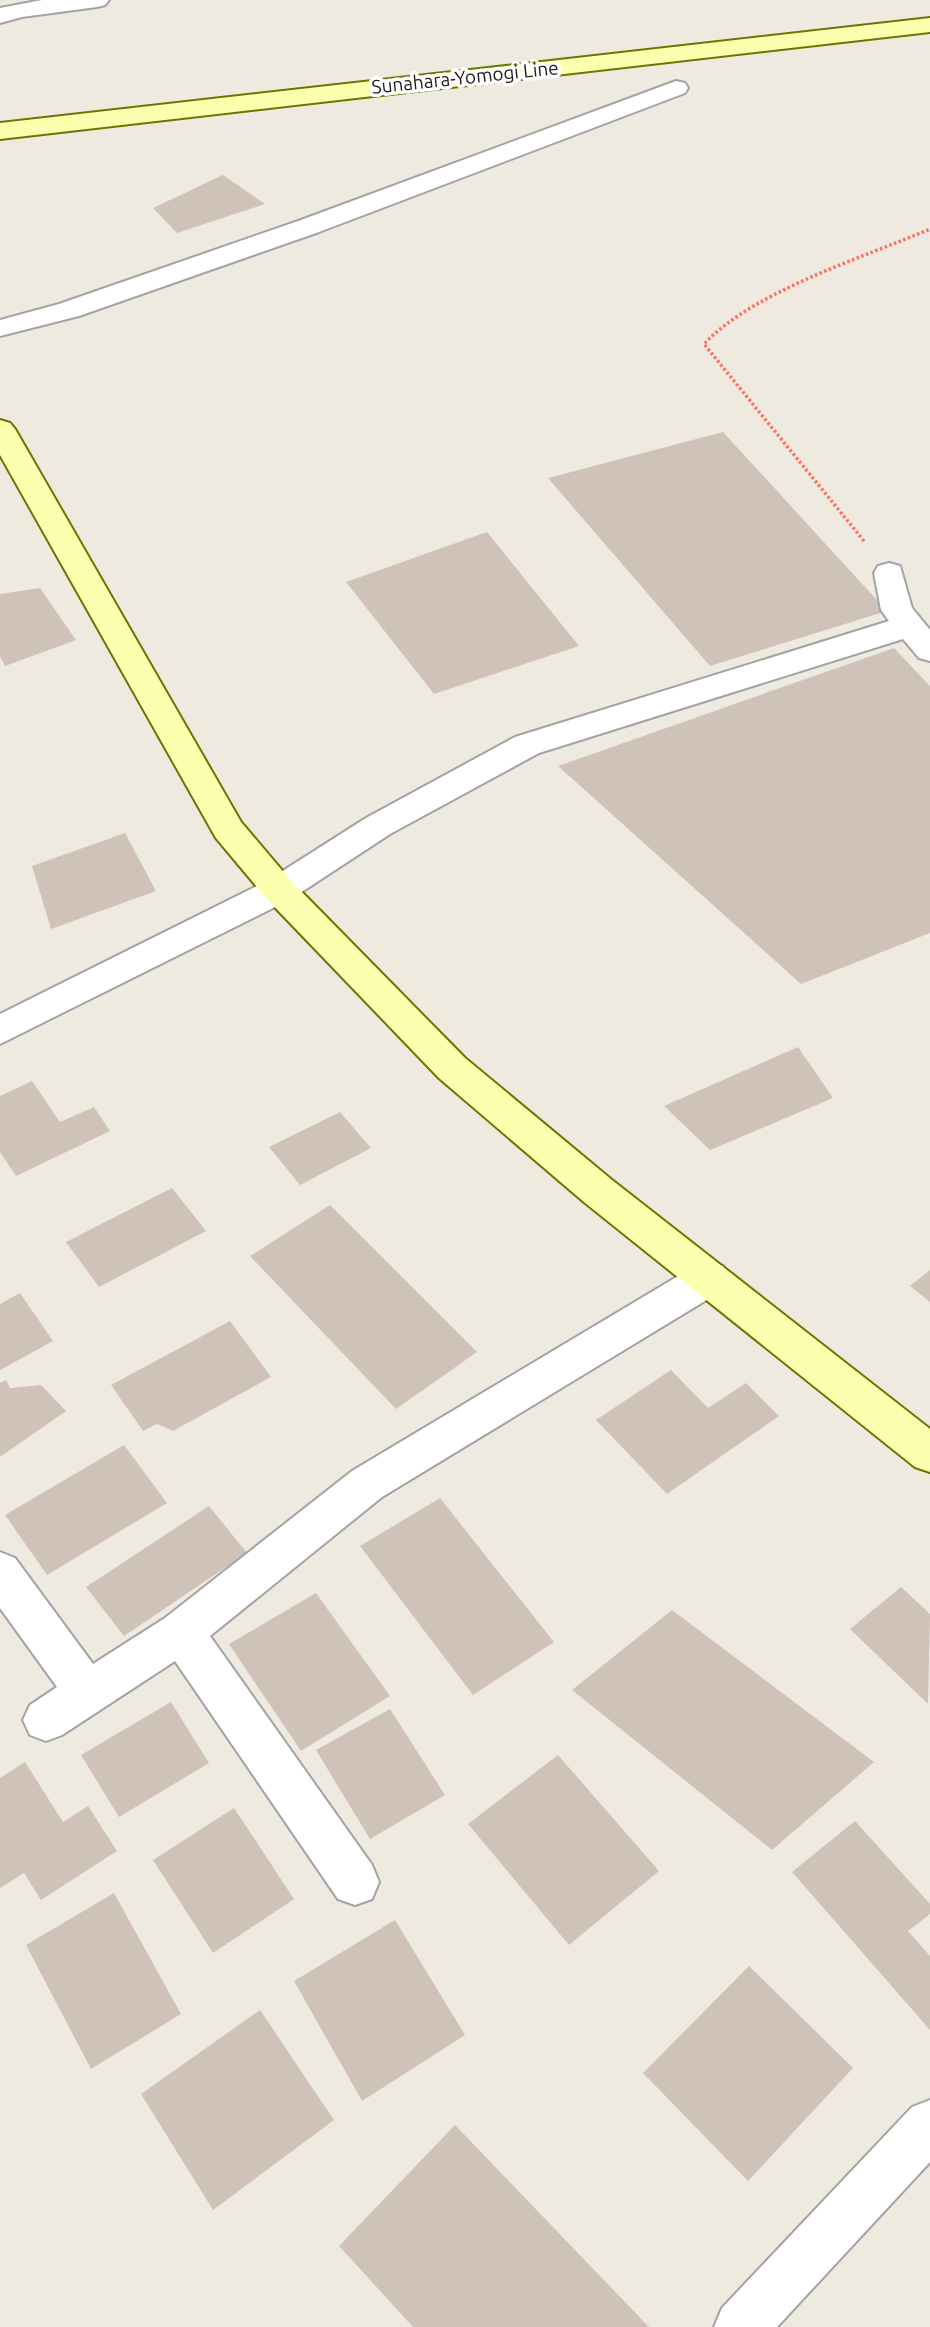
<svg xmlns="http://www.w3.org/2000/svg" width="930" height="2327" viewBox="0 0 930 2327" font-family="Ubuntu,sans-serif">
	<rect width="100%" height="100%" fill="#efeae0"/>
	<path fill="#cfc2b9" d="M223,175L265,204L177,233L153,208Z
		M723,432L887,611L710,666L548,478Z
		M487,532L579,646L434,694L346,582Z
		M40,588L76,640L5,666L0,656V594Z
		M894,648L930,686V933L801,984L558,766Z
		M125,833L156,891L51,929L32,866Z
		M798,1047L833,1098L710,1150L664,1106Z
		M32,1081L60,1122L94,1107L110,1131L16,1176L0,1152V1096Z
		M340,1112L371,1148L300,1185L269,1147Z
		M172,1188L206,1231L99,1287L66,1242Z
		M330,1205L477,1352L396,1409L250,1256Z
		M930,1270V1302L910,1286Z
		M20,1293L53,1341L0,1370V1304Z
		M230,1321L271,1377L173,1431L157,1424L143,1431L111,1385Z
		M671,1370L708,1408L746,1383L779,1416L667,1494L596,1420Z
		M6,1380L10,1388L41,1385L66,1411L0,1457V1383Z
		M124,1445L167,1503L47,1575L5,1515Z
		M440,1498L554,1642L473,1695L360,1546Z
		M209,1506L247,1553L124,1636L86,1587Z
		M901,1587L930,1614L928,1704L850,1629Z
		M316,1593L390,1696L301,1751L229,1644Z
		M672,1610L874,1762L772,1850L572,1690Z
		M171,1702L209,1763L119,1817L81,1755Z
		M390,1709L445,1795L370,1839L316,1750Z
		M558,1755L659,1871L569,1945L468,1824Z
		M25,1762L63,1822L88,1806L117,1851L41,1900L24,1873L0,1888V1778Z
		M234,1808L294,1899L213,1953L153,1860Z
		M855,1821L930,1904V1914L908,1931L930,1956V2030L792,1872Z
		M114,1893L181,2014L91,2069L26,1945Z
		M395,1920L465,2035L362,2101L294,1981Z
		M749,1966L853,2068L748,2181L643,2073Z
		M260,2010L334,2120L213,2210L141,2094Z
		M455,2125L649,2327H413L339,2246Z"/>
	<g fill="none" stroke-linecap="round" stroke-linejoin="round">
		<defs>
			<path id="street" d="M42,0H109L105,5L97,7L22,17L0,23V8Z
				M676,81L685,83L688,88L685,93L319,232L79,316L0,336V320L59,304L301,220Z
				M889,563L900,566L912,608L930,630V661L919,658L903,639L539,753L390,834L291,899L0,1044V1014L267,881L366,818L515,737L889,621L881,610L874,573L878,566Z
				M709,1262L723,1266L729,1278L723,1290L382,1497L210,1636L372,1865L379,1882L372,1899L355,1905L338,1899L175,1661L62,1735L46,1741L30,1735L23,1720L30,1705L57,1687L0,1608V1552L15,1558L93,1664L165,1618L352,1471L695,1266Z
				M930,2100V2162L777,2327H714L722,2308L912,2107Z"/>
			<path id="secondary" d="M930,18V32L0,139V123Z
				M0,420L10,423L15,429L241,822L291,881L465,1058L612,1180L930,1429V1472L915,1467L584,1202L439,1078L267,899L216,838L0,455Z"/>
		</defs>
		<use href="#street" stroke="#a3a3a3" stroke-width="4"/>
		<use href="#secondary" stroke="#6b7600" stroke-width="4"/>
		<path stroke="#ff6e61" stroke-width="3.5" stroke-dasharray="2.5 2.5" stroke-linecap="butt" d="M864,541L704,344C754,291 862,258 930,229"/>
		<use href="#street" fill="#fff" fill-rule="evenodd"/>
		<use href="#secondary" fill="#fcffae" fill-rule="evenodd"/>
	</g>
	<g text-anchor="middle" dominant-baseline="central" stroke-width="7" stroke-linejoin="round" paint-order="stroke">
		<g font-size="19" fill="#1c1c1c" stroke="#fff">
			<text transform="translate(465 77) rotate(-6)">Sunahara-Yomogi Line</text>
		</g>
	</g>
</svg>
